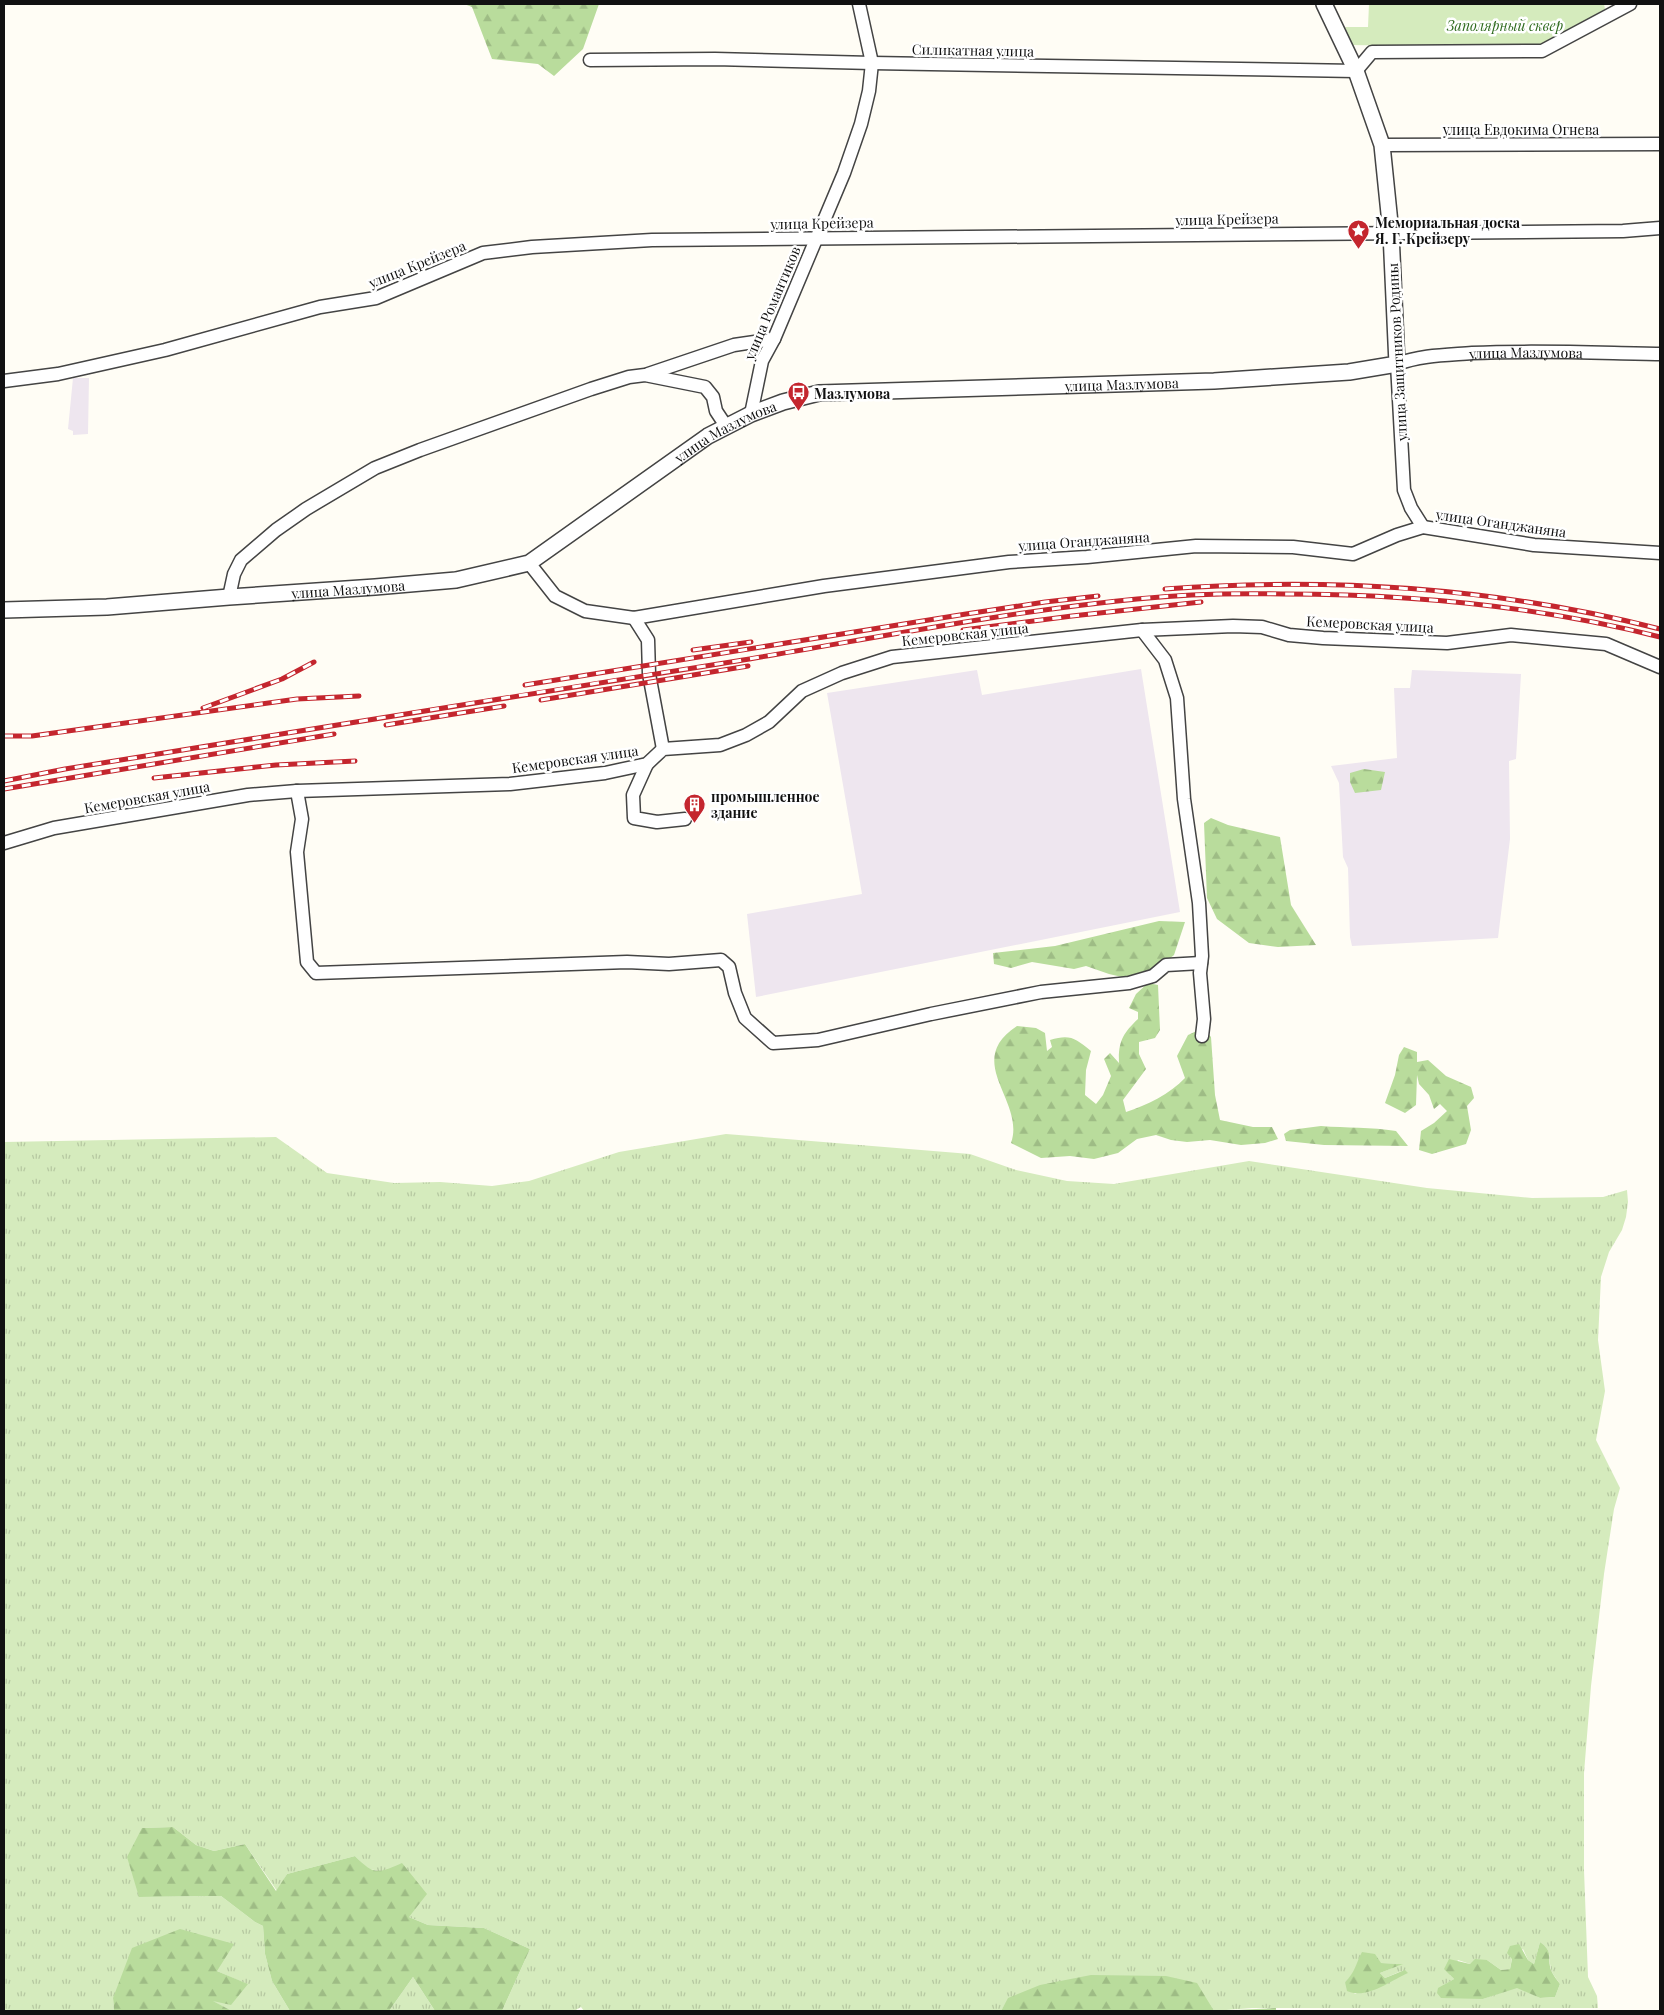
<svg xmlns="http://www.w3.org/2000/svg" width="1664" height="2015" viewBox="0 0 1664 2015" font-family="'Playfair Display',serif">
	<defs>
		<pattern id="grass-tufts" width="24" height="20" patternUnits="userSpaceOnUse" patternTransform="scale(1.25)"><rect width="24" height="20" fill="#d5ebbd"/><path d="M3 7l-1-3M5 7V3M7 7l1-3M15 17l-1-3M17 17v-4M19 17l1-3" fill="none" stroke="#b6c8a1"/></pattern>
		<pattern id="forest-firs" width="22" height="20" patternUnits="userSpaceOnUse" patternTransform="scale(1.25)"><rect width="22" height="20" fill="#b9dc9c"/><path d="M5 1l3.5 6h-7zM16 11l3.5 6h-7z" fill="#9ebc85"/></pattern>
	</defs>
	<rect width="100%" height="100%" fill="#fffdf5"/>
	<path fill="#eee6ef" d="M73,378H89L88,434L73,435V431L68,429Z
		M1141,669L1180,912L756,997L747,914L862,894L827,693L977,670L982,695Z
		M1412,670L1521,674L1516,759L1509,761L1510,839L1498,938L1352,946L1350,937L1348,868L1343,857L1339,783L1331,766L1397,758L1394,688H1410Z"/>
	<path fill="url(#grass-tufts)" fill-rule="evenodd" d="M726,1134L970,1154L1016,1170L1067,1181L1114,1184L1249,1161L1427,1188L1532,1198L1603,1197L1627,1190L1628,1202L1626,1217L1622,1230L1609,1252L1601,1277L1598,1340L1605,1391L1596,1440L1620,1488L1614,1509L1604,1574L1591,1686L1584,1773V1870L1588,1977L1597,1996L1598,2008H1252L1214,2011L1009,1998L1001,2011H584L581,2007L574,2011H502L530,1949L484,1928L428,1925L409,1917L382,1872L366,1868L355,1856L287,1874L277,1891L245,1844L214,1851L196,1845L173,1827L142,1828L139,1897L221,1896L255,1922L263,1926L265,1954L272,1981L290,2011H232L210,2000L247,1984L217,1971L113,1998L114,2011H4V1142L276,1137L327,1173L394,1183L440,1182L492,1186L529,1181L619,1152ZM1540,1942C1553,1952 1548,1956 1551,1969C1552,1974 1557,1979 1560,1984L1555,1997L1540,1998L1517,1987L1483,1999L1444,1985L1454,1979L1450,1975L1458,1960L1470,1964L1487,1960L1501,1970L1510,1969L1512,1958L1523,1949L1528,1960L1534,1964ZM1381,1963L1402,1964L1380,1973L1385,1978L1404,1970L1355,1994L1345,1982L1354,1974Z
		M413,1977L435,2011H389Z"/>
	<path fill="url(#forest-firs)" d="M464,4H599L583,49L554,76L538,64L492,59L472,7Z
		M1364,769L1385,772L1381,790L1355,793L1350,782V773Z
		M1211,818L1228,825L1280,837L1291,905L1316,945L1278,947L1249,943L1217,919L1207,898L1204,823Z
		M1159,921L1185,922L1174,955L1163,964L1139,977H1122L1109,974L1086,966L1074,969L1032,962L1011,968L994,964L993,953L1055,946Z
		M1148,983L1158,985L1160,1030L1155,1038L1139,1042V1054L1146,1069L1123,1100L1126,1112C1147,1105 1170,1094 1185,1078L1177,1056L1188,1035L1203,1028L1211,1037L1215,1095L1220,1120L1253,1127H1272L1278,1139L1265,1143L1241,1145L1210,1140L1187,1142L1171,1140L1156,1135L1137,1139L1118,1153L1094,1159L1070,1156L1041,1158L1011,1143C1026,1101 962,1062 1017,1026L1036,1028L1045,1033L1047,1051L1052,1047L1050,1040C1070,1034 1075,1038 1091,1051L1086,1070L1085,1095L1096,1104L1103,1095L1111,1076L1104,1059L1110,1053L1119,1063C1118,1042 1123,1033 1138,1019V1012L1129,1008L1136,994Z
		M1404,1047L1417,1052V1062L1428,1060L1446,1076L1471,1087L1474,1098L1467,1106L1471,1130L1466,1144L1432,1154L1419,1150L1421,1131L1434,1123L1447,1111L1440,1104L1434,1109L1429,1095L1419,1084L1417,1075L1416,1105L1405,1113L1385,1103L1395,1075L1399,1055Z
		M1321,1126C1347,1128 1371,1127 1396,1131L1408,1146L1324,1145L1286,1141L1284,1134L1290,1130Z
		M173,1827L196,1845L214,1851L245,1844L276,1891L287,1874L355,1856C374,1876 379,1873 402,1863L427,1894L409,1917L428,1925L484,1928L530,1949L502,2011H435L413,1977L389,2011H290L272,1981L265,1954L263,1926L255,1922L221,1896L139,1897L127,1857L142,1828Z
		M180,1929L234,1944L217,1971L248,1984L231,2005L213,2001L232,2011H114L113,1998L132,1948Z
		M1540,1942C1554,1952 1547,1957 1551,1970C1553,1975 1557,1980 1560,1984L1555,1997L1540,1998L1517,1988L1483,1999L1441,1998L1437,1993L1438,1988L1454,1979L1444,1969L1449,1959L1470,1964L1475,1959L1487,1960L1501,1970L1510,1969L1512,1959L1507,1953L1510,1946L1519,1944L1528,1960L1534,1964Z
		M1362,1952L1375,1954L1381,1963L1403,1964L1380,1973L1385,1978L1405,1970L1408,1973C1390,1981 1366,2000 1347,1991L1345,1982C1355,1973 1356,1963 1362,1952Z
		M1091,1975L1166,1976L1197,1983L1214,2011L1276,2008V2011H1001L1008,1998L1040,1985Z"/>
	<path fill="#d5ebbd" d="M1369,4H1604L1605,9L1538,48L1351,45L1345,27H1368Z"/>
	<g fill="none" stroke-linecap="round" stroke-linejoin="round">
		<defs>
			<g id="minor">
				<path d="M590,60L715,59L872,63L1356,71L1372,52L1542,51L1630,4"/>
				<path d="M1382,145L1660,144"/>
				<path d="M648,374L734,345L774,339"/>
				<path d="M4,381L58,374L165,350L320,307L376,298L483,253L532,247L652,240L1623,231L1660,228"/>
				<path d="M751,414L762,361L774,339L844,173L861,124L869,91L872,63L859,4"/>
				<path id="s1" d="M1423,527L1411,508L1404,490L1397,364C1421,355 1447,355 1472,353C1535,350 1598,353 1660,354"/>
				<path d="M529,563L555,596L585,611L634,618L824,586L1009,562L1087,557L1196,546L1293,547L1353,554L1397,535L1423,527L1534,545L1660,553"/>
				<path d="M229,597L234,574L241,560L276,530L306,509L375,468L420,450L591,389L629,377L645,375L705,387L713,397L716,411L726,426"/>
				<path d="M634,618L648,640L649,674L663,749"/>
				<path d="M1142,630L1165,660L1177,698L1184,799L1199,903L1202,956L1200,973L1204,1019L1202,1036"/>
				<path d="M647,764L633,795L634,818L657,822L685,819"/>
				<path d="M297,791L302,819L297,852L307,962L316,973L627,962L669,964L721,960L729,967L735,993L745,1018L773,1043L818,1040L931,1014L1041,992L1129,983L1153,976L1166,965L1201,963"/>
				<path d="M4,843L54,828L248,795L297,791L510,784L605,773L647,764L663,749L720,745L746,735L769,722L802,691L842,673L892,657L1142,630L1233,626L1262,627L1289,635L1323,638L1447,643L1511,635L1606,644L1660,667"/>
			</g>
			<g id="tertiary">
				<path id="s2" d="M4,610L107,607L229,597L375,587L456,580L529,563L708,436L751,414L783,402L819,393L1214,381L1349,372L1397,364L1391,233L1382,145L1356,71L1324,4"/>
			</g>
		</defs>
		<use href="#minor" stroke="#444" stroke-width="15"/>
		<use href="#tertiary" stroke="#444" stroke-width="18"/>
		<use href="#minor" stroke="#fff" stroke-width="12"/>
		<use href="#tertiary" stroke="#fff" stroke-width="15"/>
		<defs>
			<path id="rail" d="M1165,589C1330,577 1500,588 1660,629
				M963,630L1072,616L1201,602
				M693,650L751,642
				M525,685L966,614L1045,602L1098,596
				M541,700L748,666
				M203,708L282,679L314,662
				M386,725L504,706
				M4,736H32L297,699L359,696
				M154,778L276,765L355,761
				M4,781L65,769C289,733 513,696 737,661C870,639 1003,612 1137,599C1186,594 1234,593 1283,594C1409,594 1538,606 1660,637
				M4,789L334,734"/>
		</defs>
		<use href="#rail" stroke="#c4262e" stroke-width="5"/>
		<use href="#rail" stroke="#fff" stroke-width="3" stroke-dasharray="9" stroke-linecap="butt"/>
	</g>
	<defs>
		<symbol id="sight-pin" viewBox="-11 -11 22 30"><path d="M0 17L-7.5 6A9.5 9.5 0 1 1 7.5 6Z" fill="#c4262e" stroke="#fff"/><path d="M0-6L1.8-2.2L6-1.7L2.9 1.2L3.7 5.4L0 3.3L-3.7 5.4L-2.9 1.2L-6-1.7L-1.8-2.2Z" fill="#fff"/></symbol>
		<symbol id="bus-pin" viewBox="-11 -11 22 30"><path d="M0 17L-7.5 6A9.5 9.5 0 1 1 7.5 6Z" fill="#c4262e" stroke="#fff"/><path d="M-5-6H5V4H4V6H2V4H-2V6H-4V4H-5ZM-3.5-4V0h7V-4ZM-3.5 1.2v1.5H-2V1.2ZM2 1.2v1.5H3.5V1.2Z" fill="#fff"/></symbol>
		<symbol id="building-pin" viewBox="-11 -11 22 30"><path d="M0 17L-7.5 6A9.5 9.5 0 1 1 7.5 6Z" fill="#c4262e" stroke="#fff"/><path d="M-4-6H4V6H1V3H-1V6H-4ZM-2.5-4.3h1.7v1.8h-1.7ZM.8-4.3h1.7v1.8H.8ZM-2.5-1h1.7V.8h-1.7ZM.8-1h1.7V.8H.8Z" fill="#fff"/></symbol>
	</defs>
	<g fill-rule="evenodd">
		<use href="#sight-pin" x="1346" y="218" width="25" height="34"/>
		<use href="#bus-pin" x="786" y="380" width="25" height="34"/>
		<use href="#building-pin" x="682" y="792" width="25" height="34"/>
	</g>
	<g text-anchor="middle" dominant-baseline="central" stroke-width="5" stroke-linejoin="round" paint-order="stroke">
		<g font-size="14" font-style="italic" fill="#2f6b1f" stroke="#fff">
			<text x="1505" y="25">Заполярный сквер</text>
		</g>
		<g font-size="14" fill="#111" stroke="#fff">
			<text transform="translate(973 50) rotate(1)">Силикатная улица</text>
			<text x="1521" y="129">улица Евдокима Огнева</text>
			<text transform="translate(1227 219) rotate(-1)">улица Крейзера</text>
			<text transform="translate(822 223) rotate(-1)">улица Крейзера</text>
			<text transform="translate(417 264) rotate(-22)">улица Крейзера</text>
			<text transform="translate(772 303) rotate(-67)">улица Романтиков</text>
			<text transform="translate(1397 352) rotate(-93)">улица Защитников Родины</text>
			<text stroke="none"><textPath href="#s1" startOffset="298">улица Мазлумова</textPath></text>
			<text stroke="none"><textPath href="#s2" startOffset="1170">улица Мазлумова</textPath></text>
			<text stroke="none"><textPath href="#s2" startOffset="765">улица Мазлумова</textPath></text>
			<text transform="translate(1501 523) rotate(8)">улица Оганджаняна</text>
			<text transform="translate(1084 541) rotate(-4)">улица Оганджаняна</text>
			<text stroke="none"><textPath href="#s2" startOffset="345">улица Мазлумова</textPath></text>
			<text transform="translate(1370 624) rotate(3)">Кемеровская улица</text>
			<text transform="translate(965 634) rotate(-6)">Кемеровская улица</text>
			<text transform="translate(575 759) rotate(-8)">Кемеровская улица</text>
			<text transform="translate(147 797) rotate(-10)">Кемеровская улица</text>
		</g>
		<g font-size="14" font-weight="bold" fill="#111" stroke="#fff" text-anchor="start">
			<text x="1375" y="222">Мемориальная доска<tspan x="1375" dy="16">Я. Г. Крейзеру</tspan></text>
			<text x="814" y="393">Мазлумова</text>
			<text x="711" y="796">промышленное<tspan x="711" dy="16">здание</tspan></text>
		</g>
	</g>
	<rect width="1664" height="2015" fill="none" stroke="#111111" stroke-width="10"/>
</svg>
